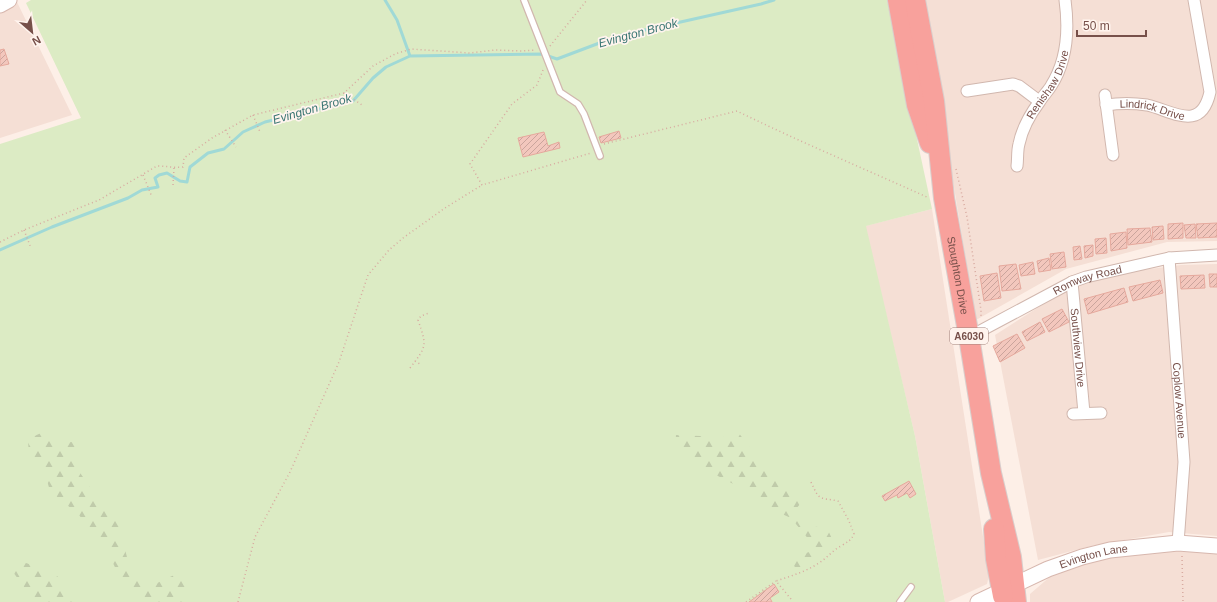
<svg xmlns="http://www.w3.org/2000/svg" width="1217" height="602" viewBox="0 0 1217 602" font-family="Arial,sans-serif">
	<defs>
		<pattern id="forest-firs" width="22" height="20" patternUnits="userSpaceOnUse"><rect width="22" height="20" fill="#dcebc4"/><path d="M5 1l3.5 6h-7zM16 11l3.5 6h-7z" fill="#c0cbaa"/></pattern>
		<pattern id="building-hatch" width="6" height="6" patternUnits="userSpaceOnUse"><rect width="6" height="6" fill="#f3c7bd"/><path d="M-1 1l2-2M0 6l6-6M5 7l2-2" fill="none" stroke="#caa49c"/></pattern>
	</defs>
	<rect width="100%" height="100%" fill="#fdefe7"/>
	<path fill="#f5dfd5" d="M0,0H16L72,115L0,138Z
		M923,0H1217V241L1167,242L1066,269L976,320Z
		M932,209L989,575L987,584L948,602H945L915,436L865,226Z
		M1217,264V536L1169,532L1091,546L1038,560L995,335L1086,277L1181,265Z
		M1194,551L1217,554V602H1030V594L1052,575L1108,556L1151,552Z"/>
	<path fill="#dcebc4" d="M31,0H887L932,209L866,226L915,436L945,602H0V144L81,118L26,3Z"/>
	<path fill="url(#forest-firs)" d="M734,427L773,477L801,503L795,510L809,526L827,528L833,541C822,559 816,562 798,572L793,564L797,556L812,551L810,541L791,518L782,514L776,515L771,512L764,503L741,488L691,462L675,448L676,435L700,436L716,444Z
		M41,433L57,443L72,442L79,446L76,467L99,500L117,518L130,569L140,580L155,584L187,569L185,602H148L143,595L121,580L104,544L78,514L50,491L44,470L29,458L28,439Z
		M23,562L35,566L52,568L74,602H35L13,572L0,576V571Z"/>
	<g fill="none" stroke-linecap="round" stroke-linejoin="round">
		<path stroke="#a0d9d6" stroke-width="3" d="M385,0L397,20L410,56
			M0,250L52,227L128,198L142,190L158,187L155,178L159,175L167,173L180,181L187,182L190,167L208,153L224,149L243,132L265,122L353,101L373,78L386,67L410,56L542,54L557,59L618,36L761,4L774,0"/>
	</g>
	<path fill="url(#building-hatch)" stroke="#e6a99d" d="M4,49L9,64L0,66V50Z
		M619,131L621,138L601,143L599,137Z
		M544,132L548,146L559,142L560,148L523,157L518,138Z
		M1183,223V238L1168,239V224Z
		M1217,223V237L1198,238L1196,224Z
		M1195,224L1196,238H1186L1184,225Z
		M1163,226L1164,239L1153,240L1152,227Z
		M1150,228L1152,242L1128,245L1127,229Z
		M1126,232L1127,248L1111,251L1110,234Z
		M1106,238L1107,253L1096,254L1095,239Z
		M1093,245V256L1085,258L1084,246Z
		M1080,246L1082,259L1074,260L1073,247Z
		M1064,252L1066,267L1052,269L1050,254Z
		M1049,258L1051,270L1039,272L1037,261Z
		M1033,262L1035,274L1021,276L1019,265Z
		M1016,264L1021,289L1002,291L999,266Z
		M997,273L1001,298L984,301L980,276Z
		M1209,274H1217V287H1210Z
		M1204,275L1205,288L1181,289L1180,276Z
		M1160,280L1163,293L1133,301L1129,287Z
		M1124,288L1128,302L1088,314L1084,299Z
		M1062,309L1069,322L1049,332L1042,319Z
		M1040,322L1045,332L1027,341L1022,332Z
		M1017,334L1025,348L1000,362L993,346Z
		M909,481L916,494L910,498L907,493L898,498L897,495L885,501L882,496Z
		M774,584L779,592L770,598L772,602H749Z"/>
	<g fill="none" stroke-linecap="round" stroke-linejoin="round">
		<defs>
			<path id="lane" d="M524,0L560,92L578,104L584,114L600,156
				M900,602L911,587"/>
			<g id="street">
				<path d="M967,91L1013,84L1019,86L1039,101"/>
				<path d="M1105,95L1113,155"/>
				<path id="s1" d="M1106,105C1120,103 1133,103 1147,105C1173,111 1201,133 1210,92L1194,0"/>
				<path id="s2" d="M1017,166C1018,159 1017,151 1019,144C1022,129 1031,113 1040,101C1043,96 1048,91 1051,86C1067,61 1069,29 1065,0"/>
				<path id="s3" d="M1169,258L1184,462L1178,543"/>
				<path id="s4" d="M1072,282L1084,413"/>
				<path id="s5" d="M969,337L1072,282L1086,277L1169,258L1217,255"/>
				<path d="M1073,414L1101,413"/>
			</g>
			<g id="secondary">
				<path d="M0,5L9,0"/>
				<path id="s6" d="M978,602L1048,569L1082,557L1110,550L1178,543L1217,546"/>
			</g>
			<g id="highway">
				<path d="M898,0L917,105L930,143"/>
				<path id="s7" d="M915,0L934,101L944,198L969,337L991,473L1011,557L1016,602"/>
				<path d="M994,529L996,559L1003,596"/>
			</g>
		</defs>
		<use href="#lane" stroke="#d1b7ae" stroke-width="8"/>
		<use href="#street" stroke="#d1b7ae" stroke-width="13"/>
		<use href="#secondary" stroke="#d7b7ae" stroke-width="17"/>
		<use href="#highway" stroke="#d9cecc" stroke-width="22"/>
		<path stroke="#d8aaa0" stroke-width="1.5" stroke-dasharray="1 3" stroke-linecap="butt" d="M550,46L587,0
			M543,70L537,85L512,104L470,164L482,185L591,153
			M344,93L362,105
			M253,115L260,132
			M225,130L236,147
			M604,144L737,111C800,142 865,169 929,198
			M956,169L967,217L981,310V316
			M143,175L152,197
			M173,185L174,168
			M24,230L31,248
			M0,242L24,230L99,200L157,166C166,166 174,168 183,167L184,158L212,138L253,115L344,93L373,66L395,54L411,49L470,53L495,50L522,51L536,50
			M415,361L420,364
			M410,368C427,346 427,346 418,320L421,316L429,313
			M1182,556L1183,602
			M791,599L776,581C791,576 805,572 819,563C827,558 833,550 841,546C847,542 851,541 854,534L849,521L838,501C819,497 820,502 811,482
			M238,602L255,537L290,472L339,362L368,275L389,250L403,238L445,208L482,185
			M746,602L776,581"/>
		<use href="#lane" stroke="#fff" stroke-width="5.5"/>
		<use href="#street" stroke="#fff" stroke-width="11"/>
		<use href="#secondary" stroke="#fff" stroke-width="15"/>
		<use href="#highway" stroke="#f8a19c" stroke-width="20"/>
	</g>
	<g text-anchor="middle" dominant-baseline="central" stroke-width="3.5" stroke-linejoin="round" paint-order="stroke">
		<rect fill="#fff4ee" stroke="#a0817b" stroke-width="1" x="950" y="328" width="38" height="16" rx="3"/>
		<g font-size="10" font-weight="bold" fill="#77504a">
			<text x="969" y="336">A6030</text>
		</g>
		<g font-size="11" fill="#77504a" stroke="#fff4ee">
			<text stroke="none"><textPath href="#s2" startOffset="89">Renishaw Drive</textPath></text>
			<text stroke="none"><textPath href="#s1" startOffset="47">Lindrick Drive</textPath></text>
			<text stroke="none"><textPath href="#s7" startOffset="279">Stoughton Drive</textPath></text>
			<text stroke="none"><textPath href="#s5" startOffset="132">Romway Road</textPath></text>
			<text stroke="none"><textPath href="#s4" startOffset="66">Southview Drive</textPath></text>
			<text stroke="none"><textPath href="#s3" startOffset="143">Coplow Avenue</textPath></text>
			<text stroke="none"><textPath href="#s6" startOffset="125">Evington Lane</textPath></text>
		</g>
		<g font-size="12" font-style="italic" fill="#3a7673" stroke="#fff4ee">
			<text transform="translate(638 33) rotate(-15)">Evington Brook</text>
			<text transform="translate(312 109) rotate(-16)">Evington Brook</text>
		</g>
	</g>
	<g transform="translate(32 32) rotate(152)" stroke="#fff4ee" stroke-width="3" paint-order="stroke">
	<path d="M0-3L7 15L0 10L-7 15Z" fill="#77504a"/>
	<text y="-6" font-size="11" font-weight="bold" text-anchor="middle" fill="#77504a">N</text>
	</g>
	<path d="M1077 30v6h69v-6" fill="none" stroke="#77504a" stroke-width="2"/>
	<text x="1083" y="30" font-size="12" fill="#77504a" stroke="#fff4ee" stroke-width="3" paint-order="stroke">50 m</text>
</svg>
